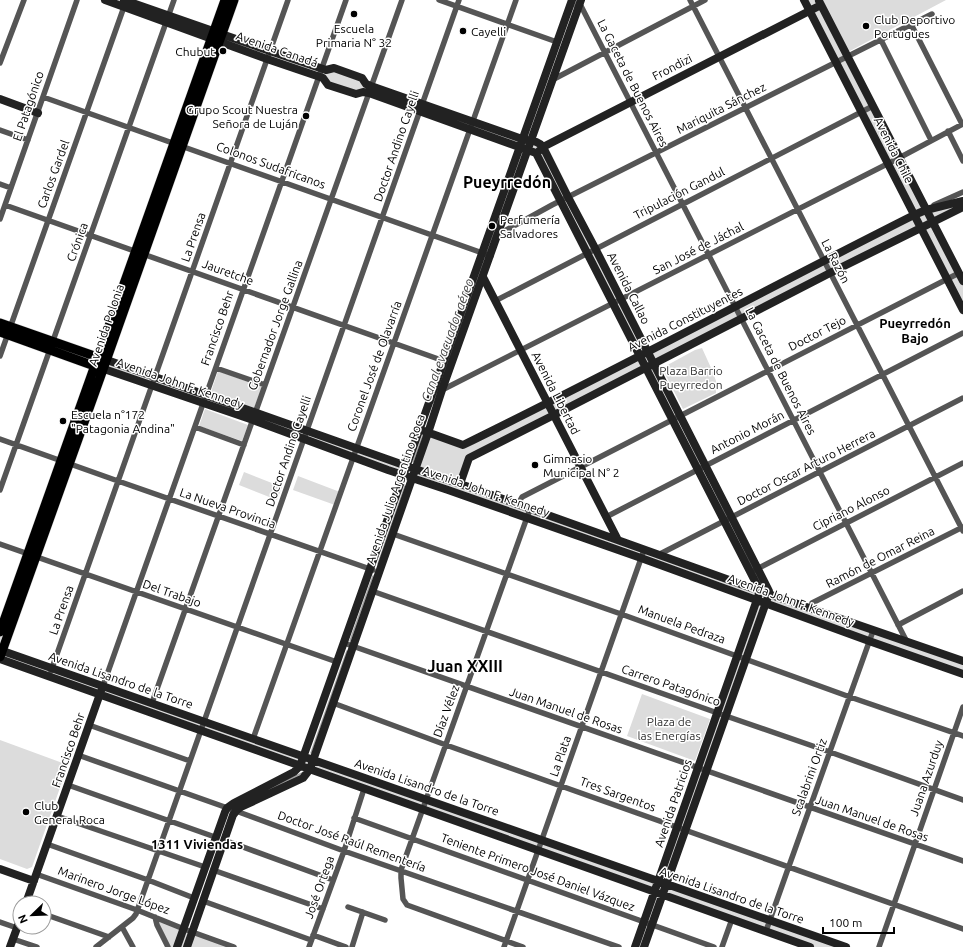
<svg xmlns="http://www.w3.org/2000/svg" width="963" height="947" viewBox="0 0 963 947" font-family="Ubuntu,sans-serif">
	<rect width="100%" height="100%" fill="#fff"/>
	<path fill="#dcdcdc" fill-rule="evenodd" d="M105,0H124L270,51L334,68L366,84L537,141L648,352L914,215L804,0H818L926,209L963,201L932,222L963,281V310L921,228L654,363L769,594L963,661V674L766,603L666,884L846,947H810L663,894L644,947H635L654,892L0,659V632L95,366L0,332L98,357L211,39ZM219,42L356,94L369,93L536,153L640,356L463,445L428,433L415,469L107,360ZM646,367L759,591L460,484L469,458ZM104,369L757,600L658,881L3,650Z
		M822,0H946L848,52Z
		M702,348L712,370L716,381V393L683,409L662,368L695,350Z
		M218,371L262,387L254,408L211,392Z
		M205,409L248,425L242,441L199,426Z
		M244,472L282,487L277,500L239,485Z
		M298,476L340,492L335,505L293,490Z
		M642,694L710,719L695,761L627,736Z
		M0,740L68,765L32,867L27,869L0,859Z
		M155,917L234,947H168Z"/>
	<g fill="none" stroke-linecap="round" stroke-linejoin="round">
		<path stroke="#a3a3a3" stroke-width="1.5" d="M574,7L577,0
			M433,403L438,391
			M413,462L423,435
			M378,564L405,486
			M350,641L373,576
			M311,753L347,651
			M268,790L302,773"/>
		<defs>
			<path id="primary" d="M0,323L103,359
				M0,332L100,368
				M0,632L225,0
				M0,657L100,378L234,0"/>
		</defs>
		<use href="#primary" stroke="#dbdbdb" stroke-width="10"/>
		<path stroke="#555" stroke-width="5.5" d="M439,0L557,42
			M690,0L963,531
			M580,4L907,642
			M911,24L962,124
			M881,40L931,140
			M0,63L24,0
			M554,79L705,0
			M43,97L491,256
			M0,130L28,140
			M948,131L963,161
			M0,184L11,188
			M5,205L444,361
			M934,205L963,192
			M0,219L77,0
			M499,234L552,205L932,14
			M495,301C621,235 747,172 873,106
			M0,356L125,4
			M216,368L265,385
			M442,390L897,159L963,124
			M195,427L244,445
			M0,439L118,481L373,570
			M0,490L174,0
			M518,504L522,497L959,273
			M606,517L963,333
			M393,534L621,614L850,697L963,736
			M0,544L337,662
			M658,555L963,398
			M755,570L963,463
			M372,591L726,716L830,752L963,800
			M811,609L812,603L963,527
			M898,625L963,591
			M344,643L963,861
			M51,671L288,0
			M103,686L346,0
			M152,703L402,0
			M333,703L446,745L963,929
			M89,725L190,761
			M253,739L516,0
			M78,755L236,811L344,851L619,947
			M68,785L215,837
			M57,816L205,867
			M354,818L714,947
			M224,840L333,880
			M47,844L148,880L194,898
			M213,870L323,909
			M36,874L137,910L184,929L234,947
			M203,901L311,940
			M348,907L385,920
			M44,914L109,937
			M155,917L157,925L168,947
			M0,922L17,928
			M122,927L133,947
			M766,931L789,866L873,631
			M313,935L346,947
			M13,939L37,947
			M96,947L133,918L136,914L459,0
			M309,947L344,851L364,789
			M352,947L363,912
			M504,947L644,550
			M523,947L407,905L403,899L401,878V870L530,509
			M722,947L732,919
			M879,947L963,707"/>
		<path stroke="#222" stroke-width="8" d="M105,0L267,59L323,78L328,85L356,94L363,92L369,93L536,153L760,591L635,947
			M124,0L270,51L326,70L334,68L362,78L366,84L371,86L522,139C530,141 538,140 543,147L568,197L595,248L769,591V594L644,947
			M804,0L963,310
			M819,1L963,281
			M0,99L38,113
			M539,151L543,147L821,5
			M483,277L618,540
			M107,360L155,377L415,469L475,489L760,591L963,661
			M104,369L253,420L388,470L448,490L641,558L869,641L963,674
			M424,431L463,445C614,371 763,291 914,215L926,210L963,201
			M460,484L469,458L554,415L830,273L963,207
			M0,650L846,947
			M0,659L810,947
			M0,869L34,881
			M26,903L101,691
			M10,947L20,920
			M177,947L225,812L227,808L234,803L294,772L300,766L572,0
			M187,947L233,815L236,811L241,807L303,778L310,769L428,433L442,390L581,0"/>
		<use href="#primary" stroke="#000" stroke-width="9"/>
	</g>
	<g fill="#000" stroke="#fff" stroke-width="1.5">
		<circle cx="354" cy="14" r="4"/>
		<circle cx="866" cy="26" r="4"/>
		<circle cx="463" cy="31" r="4"/>
		<circle cx="223" cy="51" r="4"/>
		<circle cx="306" cy="116" r="4"/>
		<circle cx="492" cy="226" r="4"/>
		<circle cx="63" cy="421" r="4"/>
		<circle cx="535" cy="465" r="4"/>
		<circle cx="26" cy="812" r="4"/>
	</g>
	<g text-anchor="middle" dominant-baseline="central" stroke-width="3" stroke-linejoin="round" paint-order="stroke">
		<g font-size="12" fill="#000" stroke="#fff" text-anchor="start">
			<text x="874" y="19">Club Deportivo<tspan x="874" dy="14">Portugues</tspan></text>
			<text x="354" y="28" text-anchor="middle">Escuela<tspan x="354" dy="14">Primaria N° 32</tspan></text>
			<text x="471" y="31">Cayelli</text>
			<text x="215" y="51" text-anchor="end">Chubut</text>
			<text x="298" y="109" text-anchor="end">Grupo Scout Nuestra<tspan x="298" dy="14">Señora de Luján</tspan></text>
			<text x="500" y="219">Perfumería<tspan x="500" dy="14">Salvadores</tspan></text>
			<text x="71" y="414">Escuela n°172<tspan x="71" dy="14">"Patagonia Andina"</tspan></text>
			<text x="543" y="458">Gimnasio<tspan x="543" dy="14">Municipal N° 2</tspan></text>
			<text x="34" y="805">Club<tspan x="34" dy="14">General Roca</tspan></text>
		</g>
		<g font-size="12" fill="#000" stroke="#fff">
			<text transform="translate(277 49) rotate(19)">Avenida Canadá</text>
			<text transform="translate(672 67) rotate(-27)">Frondizi</text>
			<text transform="translate(633 83) rotate(63)">La Gaceta de Buenos Aires</text>
			<text transform="translate(28 106) rotate(-71)">El Patagónico</text>
			<text transform="translate(721 108) rotate(-27)">Mariquita Sánchez</text>
			<text transform="translate(396 146) rotate(-71)">Doctor Andino Cayelli</text>
			<text transform="translate(894 150) rotate(63)">Avenida Chile</text>
			<text transform="translate(271 165) rotate(20)">Colonos Sudafricanos</text>
			<text transform="translate(53 174) rotate(-70)">Carlos Gardel</text>
			<text transform="translate(679 193) rotate(-27)">Tripulación Gandul</text>
			<text transform="translate(193 237) rotate(-71)">La Prensa</text>
			<text transform="translate(77 242) rotate(-70)">Crónica</text>
			<text transform="translate(698 248) rotate(-27)">San José de Jáchal</text>
			<text transform="translate(836 261) rotate(63)">La Razón</text>
			<text transform="translate(228 272) rotate(20)">Jauretche</text>
			<text transform="translate(629 288) rotate(63)">Avenida Callao</text>
			<text transform="translate(685 319) rotate(-27)">Avenida Constituyentes</text>
			<text transform="translate(106 325) rotate(-71)">Avenida Polonia</text>
			<text transform="translate(275 325) rotate(-70)">Gobernador Jorge Gallina</text>
			<text transform="translate(217 328) rotate(-71)">Francisco Behr</text>
			<text transform="translate(817 333) rotate(-27)">Doctor Tejo</text>
			<text transform="translate(374 366) rotate(-70)">Coronel José de Olavarría</text>
			<text transform="translate(781 371) rotate(63)">La Gaceta de Buenos Aires</text>
			<text transform="translate(180 383) rotate(19)">Avenida John F. Kennedy</text>
			<text transform="translate(556 393) rotate(63)">Avenida Libertad</text>
			<text transform="translate(747 432) rotate(-27)">Antonio Morán</text>
			<text transform="translate(288 451) rotate(-71)">Doctor Andino Cayelli</text>
			<text transform="translate(806 467) rotate(-27)">Doctor Oscar Arturo Herrera</text>
			<text transform="translate(395 489) rotate(-71)">Avenida Julio Argentino Roca</text>
			<text transform="translate(486 491) rotate(19)">Avenida John F. Kennedy</text>
			<text transform="translate(228 508) rotate(19)">La Nueva Provincia</text>
			<text transform="translate(851 508) rotate(-27)">Cipriano Alonso</text>
			<text transform="translate(880 557) rotate(-27)">Ramón de Omar Reina</text>
			<text transform="translate(172 593) rotate(19)">Del Trabajo</text>
			<text transform="translate(791 600) rotate(20)">Avenida John F. Kennedy</text>
			<text transform="translate(61 610) rotate(-71)">La Prensa</text>
			<text transform="translate(682 624) rotate(20)">Manuela Pedraza</text>
			<text transform="translate(121 680) rotate(19)">Avenida Lisandro de la Torre</text>
			<text transform="translate(671 685) rotate(19)">Carrero Patagónico</text>
			<text transform="translate(566 710) rotate(19)">Juan Manuel de Rosas</text>
			<text transform="translate(446 711) rotate(-70)">Díaz Vélez</text>
			<text transform="translate(68 750) rotate(-71)">Francisco Behr</text>
			<text transform="translate(560 756) rotate(-71)">La Plata</text>
			<text transform="translate(809 777) rotate(-70)">Scalabrini Ortiz</text>
			<text transform="translate(926 778) rotate(-71)">Juana Azurduy</text>
			<text transform="translate(427 787) rotate(19)">Avenida Lisandro de la Torre</text>
			<text transform="translate(618 794) rotate(20)">Tres Sargentos</text>
			<text transform="translate(673 803) rotate(-71)">Avenida Patricios</text>
			<text transform="translate(872 818) rotate(19)">Juan Manuel de Rosas</text>
			<text transform="translate(352 841) rotate(20)">Doctor José Raúl Rementería</text>
			<text transform="translate(538 872) rotate(20)">Teniente Primero José Daniel Vázquez</text>
			<text transform="translate(319 887) rotate(-70)">José Ortega</text>
			<text transform="translate(114 890) rotate(20)">Marinero Jorge López</text>
			<text transform="translate(732 895) rotate(19)">Avenida Lisandro de la Torre</text>
		</g>
		<g font-size="12" fill="#333" stroke="#fff">
			<text x="691" y="370">Plaza Barrio<tspan x="691" dy="14">Pueyrredon</tspan></text>
			<text x="669" y="721">Plaza de<tspan x="669" dy="14">las Energías</tspan></text>
		</g>
		<g font-size="13" font-weight="bold" fill="#000" stroke="#fff">
			<text x="915" y="323">Pueyrredón<tspan x="915" dy="15">Bajo</tspan></text>
			<text x="197" y="844">1311 Viviendas</text>
		</g>
		<g font-size="13" font-style="italic" fill="#444" stroke="#fff">
			<text transform="translate(447 340) rotate(-70)">Canal evacuador aéreo</text>
		</g>
		<g font-size="16" font-weight="bold" fill="#000" stroke="#fff">
			<text x="507" y="182">Pueyrredón</text>
			<text x="465" y="666">Juan XXIII</text>
		</g>
	</g>
	<g transform="translate(32 915) rotate(247)"><circle r="19" fill="#ffffff" stroke="#999999"/>
	<path d="M0-3L7 15L0 10L-7 15Z" fill="#000000"/>
	<text y="-6" font-size="11" font-weight="bold" text-anchor="middle" fill="#000000">N</text>
	</g>
	<path d="M823 927v6h71v-6" fill="none" stroke="#000000" stroke-width="2"/>
	<text x="829" y="927" font-size="12" fill="#000000" stroke="#ffffff" stroke-width="3" paint-order="stroke">100 m</text>
</svg>
